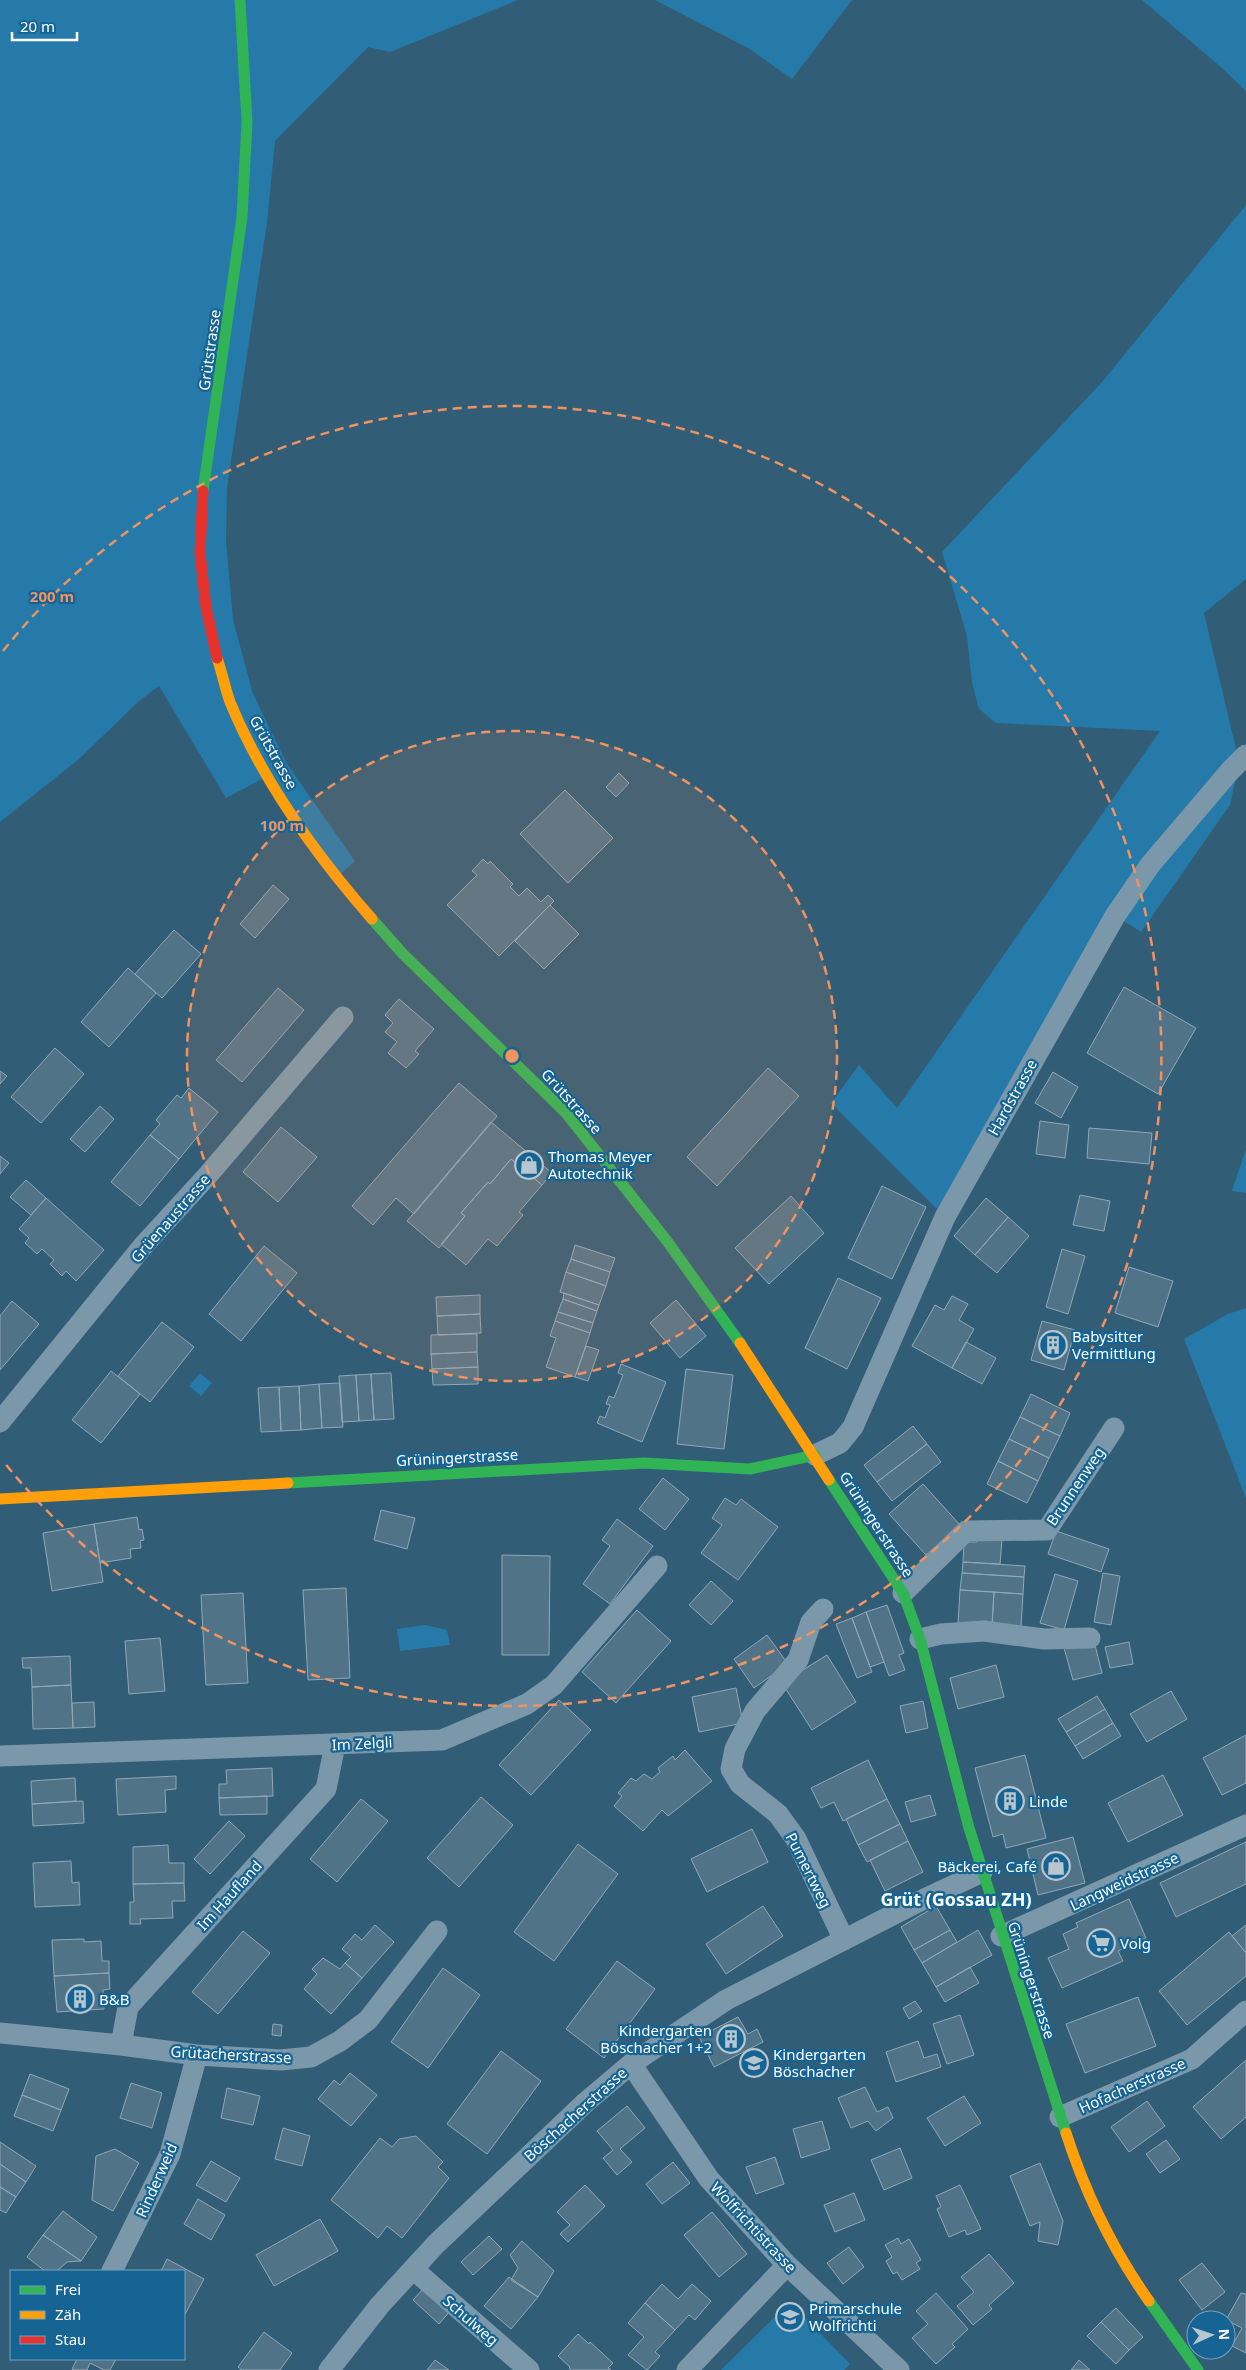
<svg xmlns="http://www.w3.org/2000/svg" width="1246" height="2370" viewBox="0 0 1246 2370" font-family="'Noto Sans',sans-serif">
	<rect width="100%" height="100%" fill="#325d77"/>
	<path fill="#267aa9" d="M0,0H518L390,52L368,47L275,141L267,223L227,487L226,541L233,620L253,694L287,764L355,861L336,878L266,777L226,798L159,686L139,701L79,759L0,822Z
		M655,0H852L792,79L748,48Z
		M1142,0H1246V91L1222,68Z
		M1246,205V579L1204,613L1239,762L1230,805L1141,932L1116,916L945,1217L831,1103L859,1065L897,1108L1160,731L996,723L979,709L972,683L967,636L942,552L1103,381Z
		M1246,1149V1193L1232,1191Z
		M1246,1308V1498L1184,1339L1228,1314Z
		M200,1373L212,1383L201,1396L189,1386Z
		M425,1625L447,1630L450,1645L400,1651L397,1629Z
		M790,2302L850,2364L844,2370H721Z"/>
	<path fill="#517388" stroke="#90a8b7" d="M619,773L629,783L616,797L606,787Z
		M565,790L613,838L568,883L520,834Z
		M483,859L488,864L490,861L513,884L510,887L519,896L527,888L541,902L548,895L554,901L499,956L447,905L477,875L472,871Z
		M273,885L289,899L255,938L240,924Z
		M550,905L579,934L544,969L515,941Z
		M174,930L201,954L162,998L135,974Z
		M128,968L156,993L109,1047L81,1022Z
		M1124,987L1196,1028L1158,1094L1087,1053Z
		M278,988L304,1010L242,1082L216,1060Z
		M399,999L434,1029L415,1051L419,1054L406,1068L388,1053L397,1042L385,1032L393,1023L385,1015Z
		M55,1048L84,1074L41,1123L11,1097Z
		M768,1068L799,1096L717,1186L687,1157Z
		M0,1071L7,1076L0,1084Z
		M1053,1072L1078,1087L1061,1118L1035,1103Z
		M459,1083L497,1116L414,1214L396,1198L373,1225L352,1206Z
		M189,1088L218,1112L179,1159L150,1135L160,1124L156,1120L177,1095L181,1098Z
		M100,1106L114,1119L85,1152L70,1139Z
		M1040,1121L1069,1125L1065,1158L1036,1154Z
		M491,1122L552,1173L542,1185L511,1159L490,1184L488,1182L461,1213L465,1216L439,1248L407,1221Z
		M281,1127L317,1157L278,1202L243,1172Z
		M1089,1128L1152,1133L1149,1164L1087,1158Z
		M150,1135L179,1159L140,1206L111,1182Z
		M0,1156L9,1163L0,1174Z
		M511,1159L542,1185L519,1212L523,1215L497,1246L488,1239L466,1265L441,1244L465,1216L461,1213L488,1182L490,1184Z
		M26,1180L46,1198L31,1215L10,1197Z
		M882,1186L926,1207L892,1279L848,1258Z
		M1080,1195L1110,1201L1104,1231L1073,1225Z
		M791,1196L824,1233L769,1284L735,1248Z
		M46,1198L104,1250L76,1281L66,1271L62,1276L50,1264L54,1260L42,1249L37,1254L25,1243L29,1238L19,1229Z
		M986,1198L1008,1217L975,1255L954,1236Z
		M1008,1217L1029,1236L997,1273L975,1255Z
		M575,1245L615,1258L610,1272L571,1259Z
		M264,1246L297,1273L241,1341L209,1314Z
		M1062,1249L1085,1256L1068,1314L1046,1307Z
		M571,1259L610,1272L606,1286L566,1272Z
		M1129,1267L1173,1281L1158,1327L1115,1313Z
		M566,1272L606,1286L599,1305L560,1292Z
		M838,1278L881,1298L847,1369L805,1348Z
		M564,1293L599,1305L597,1311L563,1299Z
		M480,1295V1314L437,1316L436,1297Z
		M952,1296L968,1304L959,1320L974,1329L952,1368L912,1346L935,1305L944,1310Z
		M563,1299L597,1311L593,1323L558,1312Z
		M676,1300L706,1336L680,1358L650,1323Z
		M12,1301L39,1324L0,1370V1316Z
		M558,1312L593,1323L590,1333L555,1321Z
		M480,1314L481,1333L438,1335L437,1316Z
		M555,1321L590,1333L575,1377L546,1367L556,1338L550,1336Z
		M1042,1321L1075,1330L1064,1370L1031,1360Z
		M162,1322L194,1347L150,1402L118,1376Z
		M477,1334V1352L431,1354V1335Z
		M966,1342L996,1358L982,1384L952,1368Z
		M586,1346L599,1350L588,1381L575,1377Z
		M477,1352L478,1367L432,1369L431,1354Z
		M621,1364L666,1382L642,1442L597,1423L600,1416L605,1418L610,1405L606,1404L609,1396L614,1398L623,1375L618,1373Z
		M478,1367V1384L433,1385L432,1369Z
		M686,1369L733,1375L724,1449L677,1444Z
		M111,1371L140,1394L101,1443L72,1420Z
		M391,1373L394,1419L374,1420L371,1374Z
		M371,1374L374,1420L359,1421L356,1375Z
		M356,1375L359,1421L342,1422L339,1376Z
		M340,1383L343,1427L322,1428L319,1384Z
		M319,1384L322,1428L301,1430L299,1386Z
		M299,1386L301,1430L281,1431L279,1387Z
		M279,1387L281,1431L261,1432L258,1388Z
		M1031,1394L1070,1413L1060,1436L1020,1417Z
		M1020,1417L1060,1436L1049,1458L1009,1439Z
		M913,1426L927,1444L877,1482L864,1465Z
		M1009,1439L1049,1458L1038,1481L998,1461Z
		M927,1444L941,1462L892,1501L877,1482Z
		M998,1461L1038,1481L1027,1503L987,1484Z
		M663,1478L689,1499L665,1530L639,1509Z
		M923,1484L960,1525L926,1555L889,1514Z
		M725,1498L736,1505L741,1499L778,1527L738,1580L701,1553L722,1525L712,1518Z
		M381,1510L415,1518L407,1549L374,1540Z
		M137,1517L139,1530L142,1529L144,1540L140,1541L141,1548L130,1549L131,1558L100,1563L94,1524Z
		M617,1519L653,1546L610,1604L583,1584L610,1546L602,1540Z
		M94,1524L103,1582L52,1591L43,1533Z
		M1056,1531L1109,1549L1101,1572L1048,1554Z
		M979,1535L1002,1539L1000,1564L963,1562L964,1542H977Z
		M502,1555L550,1556L549,1655H502Z
		M963,1562L1025,1566L1024,1577L962,1573Z
		M962,1573L1024,1577L1023,1594L960,1590Z
		M1103,1573L1120,1576L1111,1625L1094,1622Z
		M1055,1574L1078,1581L1064,1630L1040,1623Z
		M711,1581L733,1601L711,1625L689,1605Z
		M346,1588L350,1678L308,1680L303,1590Z
		M960,1590L994,1592L992,1626L958,1623Z
		M994,1592L1023,1594L1021,1627L992,1626Z
		M243,1593L248,1683L206,1685L201,1595Z
		M887,1605L904,1653L899,1655L905,1670L889,1676L866,1612Z
		M637,1610L671,1641L616,1703L582,1672Z
		M866,1612L884,1662L870,1667L852,1618Z
		M852,1618L872,1672L857,1678L836,1624Z
		M767,1635L788,1664L754,1688L734,1659Z
		M160,1638L165,1691L129,1694L125,1641Z
		M1094,1641L1102,1673L1073,1680L1064,1648Z
		M1129,1642L1133,1664L1110,1668L1105,1647Z
		M827,1655L856,1702L812,1730L782,1683Z
		M70,1656L71,1685L32,1687L31,1668H23L22,1658Z
		M996,1665L1004,1697L958,1709L950,1678Z
		M71,1685L73,1728L33,1729L32,1687Z
		M736,1688L743,1723L699,1732L692,1697Z
		M1171,1691L1187,1719L1147,1742L1130,1714Z
		M1097,1696L1105,1709L1066,1732L1058,1719Z
		M559,1700L591,1730L531,1795L499,1765Z
		M923,1701L928,1728L906,1733L900,1706Z
		M94,1702L95,1727L73,1728L72,1703Z
		M1105,1709L1113,1723L1075,1746L1066,1732Z
		M1113,1723L1121,1736L1083,1759L1075,1746Z
		M1246,1735V1783L1222,1795L1203,1758Z
		M685,1750L712,1781L668,1816L662,1810L643,1831L614,1806L622,1796L618,1793L631,1778L636,1781L644,1774L652,1779L660,1772L658,1768L673,1756L675,1760Z
		M1025,1755L1046,1838L1006,1848L1003,1834L993,1837L975,1768Z
		M868,1760L887,1799L843,1821L834,1802L821,1808L811,1788Z
		M272,1768L273,1796L219,1798V1784H227L226,1770Z
		M1163,1775L1183,1815L1128,1842L1108,1803Z
		M176,1776V1789L165,1790L166,1812L118,1815L116,1779Z
		M75,1778L76,1801L32,1804L31,1781Z
		M930,1795L936,1815L911,1822L905,1802Z
		M267,1796V1814L220,1815L219,1798Z
		M481,1797L513,1825L459,1887L427,1858Z
		M361,1799L388,1821L337,1882L310,1859Z
		M887,1799L900,1824L858,1845L846,1819Z
		M83,1801L84,1823L33,1826L32,1804Z
		M229,1821L245,1836L210,1874L194,1859Z
		M900,1824L908,1841L867,1862L858,1845Z
		M752,1829L768,1862L707,1892L691,1859Z
		M1073,1837L1085,1883L1038,1895L1027,1849Z
		M908,1841L923,1872L885,1891L870,1860Z
		M1246,1842V1884L1176,1917L1160,1883Z
		M578,1844L618,1874L554,1961L514,1932Z
		M168,1845L169,1863H184V1883L133,1884V1847Z
		M71,1861L72,1883L79,1882L80,1905L35,1907L33,1863Z
		M184,1883L185,1901H172L173,1918L140,1919L141,1924H130V1902H134L133,1884Z
		M1129,1899L1146,1938L1118,1951L1123,1961L1062,1988L1048,1958L1069,1949L1063,1934L1078,1927L1076,1923Z
		M763,1906L783,1936L726,1974L706,1944Z
		M936,1906L950,1930L914,1950L901,1927Z
		M375,1925L394,1942L362,1978L345,1963L351,1957L342,1949L355,1934L362,1940Z
		M1246,1925V1953L1232,1936Z
		M950,1930L957,1942L922,1963L914,1950Z
		M978,1930L992,1955L936,1987L922,1963Z
		M243,1931L270,1953L218,2014L192,1992Z
		M1229,1932L1246,1953V1976L1187,2025L1159,1991Z
		M84,1939V1942L101,1941L102,1961H109V1973L54,1976L52,1940Z
		M323,1958L340,1969L345,1963L362,1978L331,2014L304,1989L317,1974L312,1969Z
		M617,1961L655,1989L604,2058L566,2029Z
		M970,1967L979,1983L945,2002L936,1987Z
		M443,1968L480,1995L428,2068L391,2042Z
		M109,1973L110,1989L103,1990L104,2009L57,2012L54,1976Z
		M1138,1997L1156,2046L1085,2073L1066,2024Z
		M915,2001L922,2011L909,2019L903,2008Z
		M960,2015L974,2055L947,2064L933,2024Z
		M738,2017L748,2034L757,2029L763,2042L714,2067L699,2037Z
		M273,2024L282,2025L281,2036L272,2035Z
		M918,2041L924,2058L937,2054L941,2067L896,2082L886,2052Z
		M501,2051L541,2081L487,2154L447,2124Z
		M1246,2060V2117L1221,2139L1193,2107Z
		M350,2073L377,2095L351,2126L318,2099L334,2080L340,2085Z
		M30,2074L69,2089L61,2110L22,2095Z
		M131,2083L162,2093L152,2128L120,2118Z
		M865,2087L877,2112L888,2107L893,2118L876,2131L868,2121L851,2128L838,2098Z
		M227,2088L260,2096L253,2125L221,2118Z
		M22,2095L61,2110L53,2131L14,2116Z
		M964,2096L981,2123L945,2146L927,2118Z
		M1147,2101L1165,2126L1129,2152L1111,2127Z
		M627,2106L645,2128L620,2149L632,2162L617,2175L603,2158L613,2150L597,2131Z
		M822,2121L830,2149L801,2158L793,2129Z
		M283,2128L310,2136L302,2166L275,2159Z
		M416,2136L443,2162L438,2167L449,2178L402,2238L387,2226L378,2238L331,2200L380,2138L392,2147L399,2139Z
		M1166,2140L1180,2159L1160,2173L1146,2154Z
		M0,2142L36,2166L26,2182L0,2164Z
		M900,2148L912,2178L884,2190L871,2160Z
		M115,2149L139,2163L113,2211L92,2200L96,2156Z
		M775,2157L784,2184L756,2194L746,2167Z
		M211,2161L240,2178L226,2202L196,2185Z
		M673,2162L690,2183L662,2204L646,2184Z
		M1040,2163L1063,2221L1058,2245L1038,2241L1040,2222L1030,2226L1010,2176Z
		M0,2164L26,2182L16,2197L0,2187Z
		M585,2185L605,2206L568,2242L560,2234L570,2225L557,2212Z
		M960,2185L981,2229L967,2235L965,2230L949,2237L937,2209L941,2207L936,2196Z
		M0,2187L16,2197L6,2213L0,2210Z
		M854,2193L865,2220L835,2232L824,2205Z
		M198,2199L225,2215L211,2240L184,2224Z
		M63,2211L97,2237L81,2261L43,2235Z
		M712,2212L747,2254L719,2277L684,2235Z
		M320,2219L338,2251L274,2286L256,2255Z
		M43,2235L81,2261L67,2262L57,2271H45L27,2257Z
		M489,2236L502,2249L473,2275L461,2262Z
		M898,2238L901,2244L909,2239L921,2260L916,2263L920,2269L902,2280L897,2272L893,2274L886,2261L892,2257L885,2245Z
		M522,2241L554,2271L538,2297L511,2280L518,2268L510,2255Z
		M849,2247L864,2267L843,2284L827,2263Z
		M989,2254L1014,2283L989,2305L992,2309L973,2325L957,2306L974,2292L961,2277Z
		M167,2259L204,2279L184,2316V2271H161Z
		M1202,2263L1225,2292L1202,2310L1179,2280Z
		M509,2277L538,2297L511,2329L484,2306Z
		M662,2284L678,2299L692,2284L711,2301L695,2320L689,2315L675,2330L645,2303Z
		M425,2287L451,2310L439,2324L413,2300Z
		M936,2293L968,2329L952,2344L955,2347L936,2364L912,2338L928,2324L916,2311Z
		M1241,2293L1246,2294V2353L1232,2346L1242,2328L1226,2320Z
		M645,2303L675,2330L655,2352L660,2356L647,2370L628,2355L644,2337L628,2323Z
		M1116,2308L1143,2337L1129,2350L1101,2322Z
		M1101,2322L1129,2350L1116,2364L1087,2336Z
		M264,2332L292,2353L280,2370H242L238,2367Z
		M578,2334L589,2344L590,2342L613,2363L608,2368L611,2370H571L569,2368L570,2367L558,2356Z
		M77,2359H116L110,2370H104L90,2363L87,2370H75L72,2369Z
		M435,2360L449,2370H427Z
		M1079,2360L1090,2370H1071Z"/>
	<g fill="none" stroke-linecap="round" stroke-linejoin="round">
		<path stroke="#7a98a9" stroke-width="21" d="M0,1422L143,1246L208,1175L343,1017
			M815,1455L840,1443L853,1427L945,1217L1115,916L1150,865L1230,771L1246,755
			M903,1593L966,1531L1047,1530L1114,1428
			M823,1609L811,1622L798,1660L755,1711L735,1749L731,1769L740,1784L778,1814L796,1839L844,1940
			M920,1639L941,1634L984,1631L1044,1639L1090,1638
			M0,1756L442,1740L527,1704L554,1685L657,1566
			M1001,1936L1246,1825
			M0,2033L121,2045L197,2055L281,2060L311,2057L340,2041L368,2020L437,1931
			M121,2045L128,2007L326,1789L335,1745
			M631,2064L709,2179L787,2265L899,2370
			M1060,2117L1192,2059L1246,2011
			M413,2269L529,2370
			M112,2271L170,2154L197,2055
			M329,2370L380,2305L436,2244L586,2102L631,2064L726,2000L916,1903L982,1872
			M687,2370L787,2265"/>
		<path stroke="#30b455" stroke-width="11" d="M203,491L242,217L247,122L240,0
			M372,919L403,954L566,1113L667,1241L740,1343
			M829,1480L903,1593L920,1639L969,1828L1066,2133
			M288,1483L644,1463L750,1469L815,1455
			M1149,2301L1198,2370"/>
		<path stroke="#ff9f0a" stroke-width="11" d="M217,658C222,672 225,688 230,702C263,782 315,854 372,919
			M740,1343L829,1480
			M0,1499L288,1483
			M1066,2133C1085,2192 1113,2250 1149,2301"/>
		<path stroke="#e5322d" stroke-width="11" d="M203,491L200,553L206,607L217,658"/>
	</g>
	<circle cx="512" cy="1056" r="325" fill="#f09361" fill-opacity=".12"/>
	<g fill="none" stroke="#f09361" stroke-width="2.5" stroke-dasharray="9 6">
		<circle cx="512" cy="1056" r="325"/>
		<path d="M3 651A650 650 0 1 1 3 1461"/>
	</g>
	<defs>
		<symbol id="shop-ring" viewBox="-11 -11 22 22"><circle r="9.5" fill="#156494" stroke="#b7c6cf" stroke-width="1.5"/><path d="M-5-2.5h2.3a2.7 3.5 0 0 1 5.4 0H5L5.5 6h-11ZM-1.5-2.5h3a1.5 2.3 0 0 0-3 0Z" fill="#b7c6cf"/></symbol>
		<symbol id="building-ring" viewBox="-11 -11 22 22"><circle r="9.5" fill="#156494" stroke="#b7c6cf" stroke-width="1.5"/><path d="M-4-6H4V6H1V3H-1V6H-4ZM-2.5-4.3h1.7v1.8h-1.7ZM.8-4.3h1.7v1.8H.8ZM-2.5-1h1.7V.8h-1.7ZM.8-1h1.7V.8H.8Z" fill="#b7c6cf"/></symbol>
		<symbol id="supermarket-ring" viewBox="-11 -11 22 22"><circle r="9.5" fill="#156494" stroke="#b7c6cf" stroke-width="1.5"/><path d="M-6-5.5h2.5l.6 2H6L4.5 2H-2.5L-4.4-4H-6ZM-1.5 3.2a1.3 1.3 0 1 0 .1 0ZM3 3.2a1.3 1.3 0 1 0 .1 0Z" fill="#b7c6cf"/></symbol>
		<symbol id="school-ring" viewBox="-11 -11 22 22"><circle r="9.5" fill="#156494" stroke="#b7c6cf" stroke-width="1.5"/><path d="M0-5L7-2L0 1L-7-2ZM-4 1L0 2.5L4 1V4Q0 6-4 4Z" fill="#b7c6cf"/></symbol>
	</defs>
	<g fill-rule="evenodd">
		<use href="#shop-ring" x="513" y="1149" width="32" height="32"/>
		<use href="#building-ring" x="1037" y="1329" width="32" height="32"/>
		<use href="#building-ring" x="994" y="1785" width="32" height="32"/>
		<use href="#shop-ring" x="1040" y="1850" width="32" height="32"/>
		<use href="#supermarket-ring" x="1085" y="1927" width="32" height="32"/>
		<use href="#building-ring" x="64" y="1983" width="32" height="32"/>
		<use href="#building-ring" x="715" y="2023" width="32" height="32"/>
		<use href="#school-ring" x="738" y="2047" width="32" height="32"/>
		<use href="#school-ring" x="774" y="2301" width="32" height="32"/>
	</g>
	<g text-anchor="middle" dominant-baseline="central" stroke-width="4.5" stroke-linejoin="round" paint-order="stroke">
		<g font-size="15" fill="#fff" stroke="#156494">
			<text transform="translate(209 350) rotate(-82)">Grütstrasse</text>
			<text transform="translate(274 752) rotate(61)">Grütstrasse</text>
			<text transform="translate(1012 1097) rotate(-61)">Hardstrasse</text>
			<text transform="translate(572 1101) rotate(48)">Grütstrasse</text>
			<text transform="translate(170 1218) rotate(-49)">Grüenaustrasse</text>
			<text transform="translate(457 1457) rotate(-3)">Grüningerstrasse</text>
			<text transform="translate(1075 1486) rotate(-56)">Brunnenweg</text>
			<text transform="translate(877 1524) rotate(57)">Grüningerstrasse</text>
			<text transform="translate(362 1743) rotate(-3)">Im Zelgli</text>
			<text transform="translate(809 1870) rotate(63)">Pumertweg</text>
			<text transform="translate(1124 1881) rotate(-25)">Langweidstrasse</text>
			<text transform="translate(229 1895) rotate(-48)">Im Haufland</text>
			<text transform="translate(1032 1980) rotate(72)">Grüningerstrasse</text>
			<text transform="translate(231 2054) rotate(3)">Grütacherstrasse</text>
			<text transform="translate(1132 2085) rotate(-24)">Hofacherstrasse</text>
			<text transform="translate(575 2114) rotate(-42)">Böschacherstrasse</text>
			<text transform="translate(156 2180) rotate(-66)">Rinderweid</text>
			<text transform="translate(754 2227) rotate(47)">Wolfrichtistrasse</text>
			<text transform="translate(471 2320) rotate(41)">Schulweg</text>
		</g>
		<g font-size="15" fill="#fff" stroke="#156494" text-anchor="start">
			<text x="548" y="1156">Thomas Meyer<tspan x="548" dy="17">Autotechnik</tspan></text>
			<text x="1072" y="1336">Babysitter<tspan x="1072" dy="17">Vermittlung</tspan></text>
			<text x="1029" y="1801">Linde</text>
			<text x="1037" y="1866" text-anchor="end">Bäckerei, Café</text>
			<text x="1120" y="1943">Volg</text>
			<text x="99" y="1999">B&amp;B</text>
			<text x="712" y="2030" text-anchor="end">Kindergarten<tspan x="712" dy="17">Böschacher 1+2</tspan></text>
			<text x="773" y="2054">Kindergarten<tspan x="773" dy="17">Böschacher</tspan></text>
			<text x="809" y="2308">Primarschule<tspan x="809" dy="17">Wolfrichti</tspan></text>
		</g>
		<g font-size="18" font-weight="bold" fill="#fff" stroke="#156494">
			<text x="956" y="1899">Grüt (Gossau ZH)</text>
		</g>
	</g>
	<circle cx="512" cy="1056" r="8" fill="#f09361" stroke="#156494" stroke-width="2.5"/>
	<g font-size="15" text-anchor="middle" font-weight="bold" fill="#f09361" stroke="#156494" stroke-width="4.5" stroke-linejoin="round" paint-order="stroke">
		<text x="52" y="602">200 m</text>
		<text x="282" y="831">100 m</text>
	</g>
	<rect x="10" y="2270" width="175" height="90" fill="#156494" stroke="#73a2bf"/>
	<rect x="20" y="2286" width="25" height="8" fill="#30b455" stroke="#73a2bf"/>
	<text x="55" y="2295" font-size="15" fill="#ffffff">Frei</text>
	<rect x="20" y="2311" width="25" height="8" fill="#ff9f0a" stroke="#73a2bf"/>
	<text x="55" y="2320" font-size="15" fill="#ffffff">Zäh</text>
	<rect x="20" y="2336" width="25" height="8" fill="#e5322d" stroke="#73a2bf"/>
	<text x="55" y="2345" font-size="15" fill="#ffffff">Stau</text>
	<g transform="translate(1211 2335) rotate(87)"><circle r="24" fill="#156494" stroke="#73a2bf"/>
	<path d="M0-4L9 19L0 12L-9 19Z" fill="#b7c6cf"/>
	<text y="-8" font-size="14" font-weight="bold" text-anchor="middle" fill="#ffffff">N</text>
	</g>
	<path d="M12 32v8h65v-8" fill="none" stroke="#ffffff" stroke-width="2.5"/>
	<text x="20" y="32" font-size="15" fill="#ffffff" stroke="#156494" stroke-width="4" paint-order="stroke">20 m</text>
</svg>
